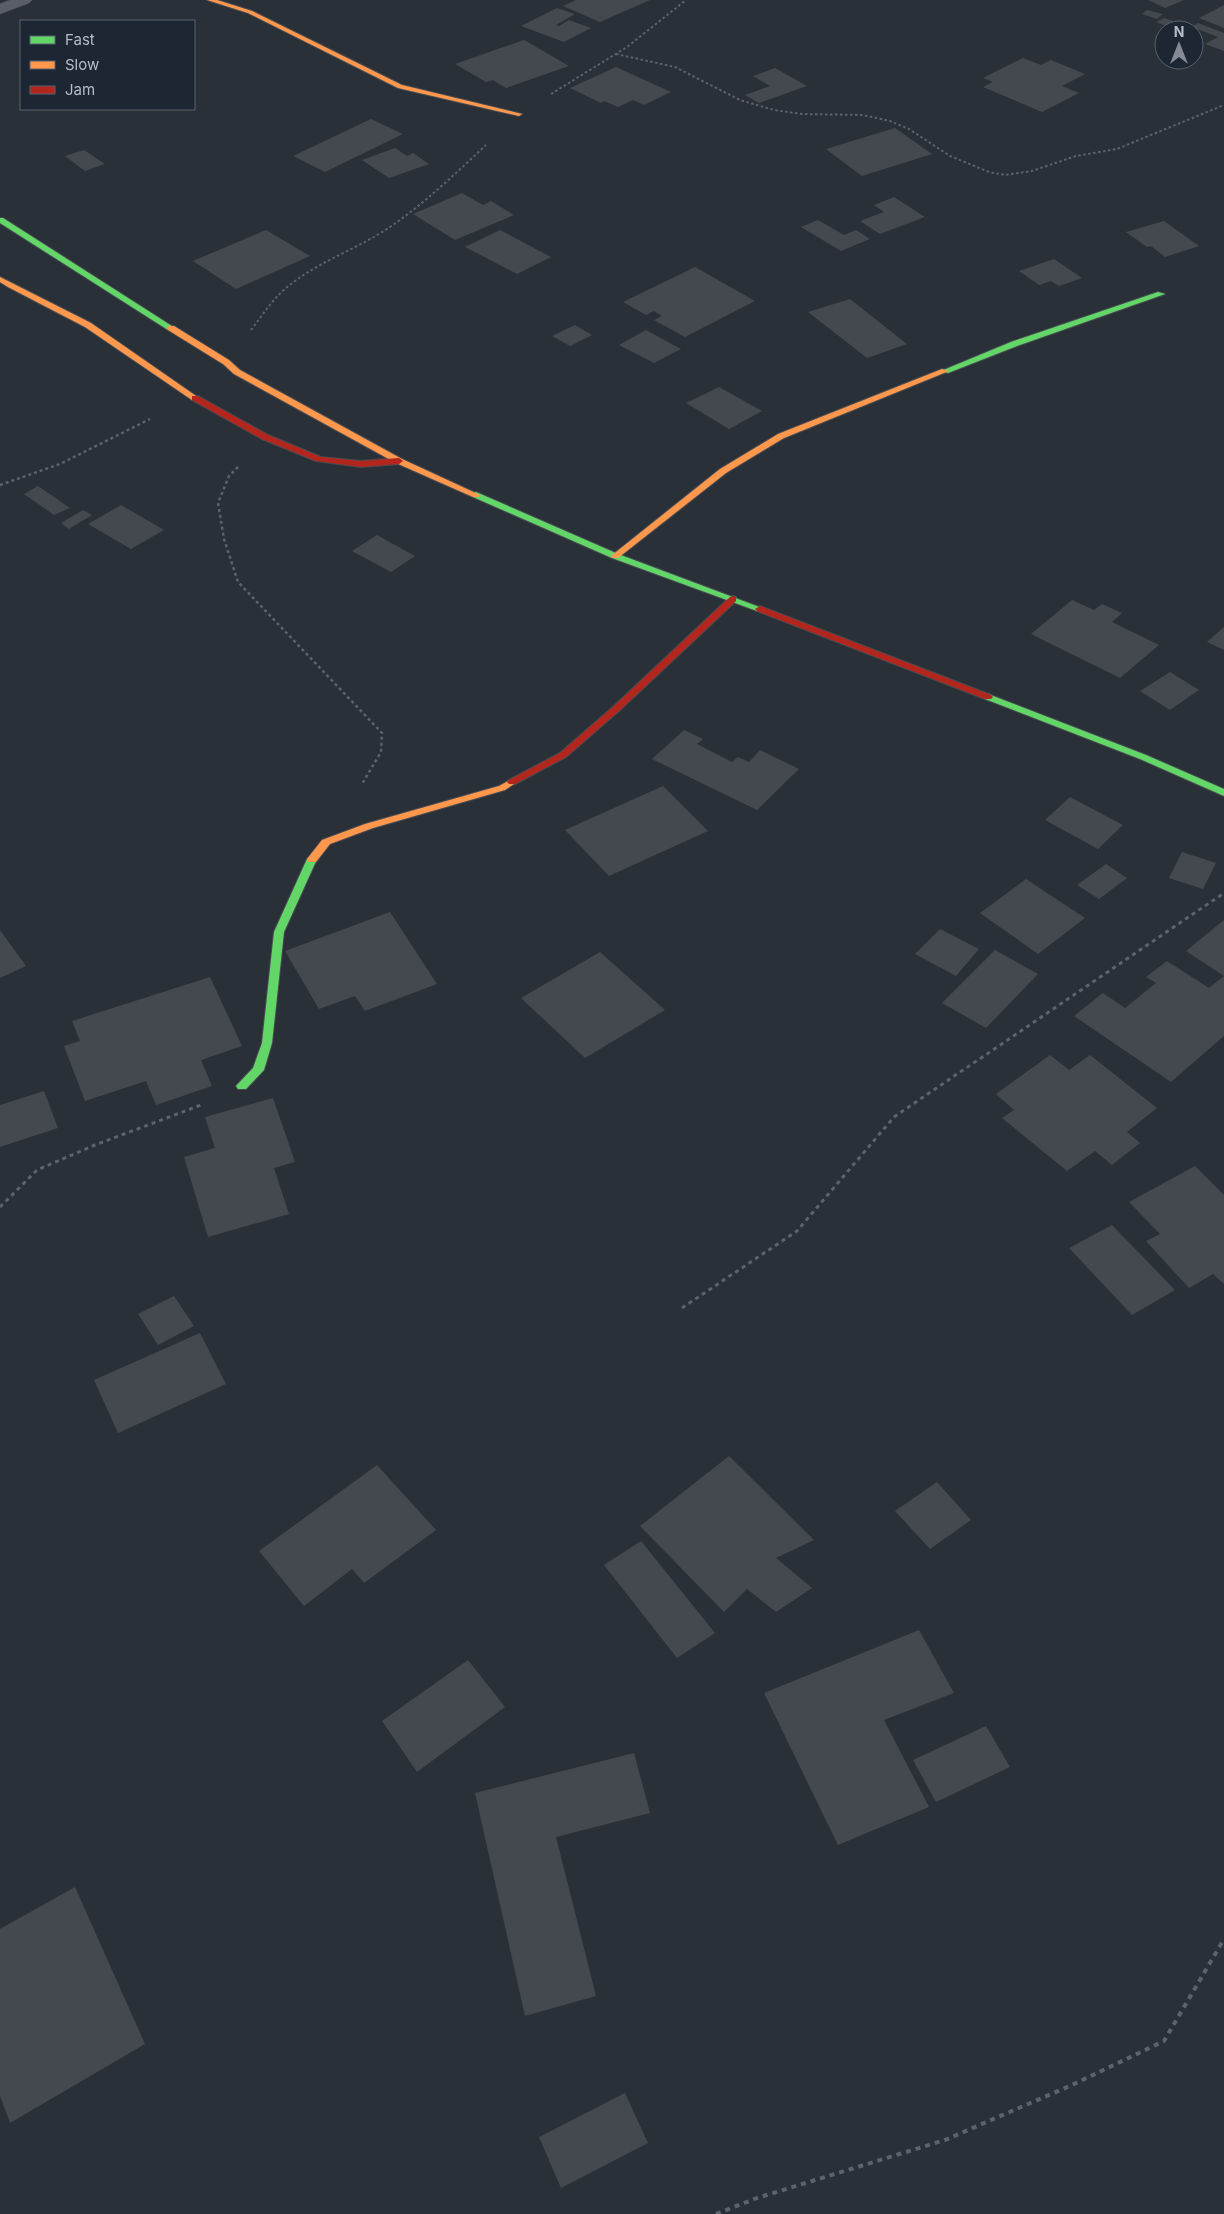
<svg xmlns="http://www.w3.org/2000/svg" width="1224" height="2214" viewBox="0 0 1224 2214" font-family="Inter,sans-serif">
	<rect width="100%" height="100%" fill="#2a3038"/>
	<path fill="#444950" d="M576,0H650L600,22L563,6Z
		M1148,0H1184L1165,8Z
		M1224,5V28L1199,18Z
		M557,8L575,14L556,25L559,26L569,20L591,28L564,42L521,26Z
		M1147,10L1163,14L1157,19L1142,14Z
		M1164,18L1179,23L1171,28L1156,22Z
		M1198,23L1224,33V51L1205,44L1218,37L1192,27Z
		M524,40L569,66L506,88L493,80L486,82L455,64Z
		M1023,58L1041,65L1051,60L1085,74L1062,86L1079,93L1042,112L983,87L993,82L983,78Z
		M616,67L671,92L644,105L633,100L618,107L604,101L601,103L570,88Z
		M775,68L807,86L759,103L745,95L770,86L753,76Z
		M371,119L403,134L325,172L293,156Z
		M895,128L932,154L862,176L826,149Z
		M395,148L407,156L413,153L429,164L389,178L362,160Z
		M84,150L105,164L85,171L65,156Z
		M462,193L483,205L491,201L514,215L455,240L413,214Z
		M894,197L925,217L880,234L860,221L884,212L874,205Z
		M818,220L844,235L856,230L870,239L841,251L801,227Z
		M1164,221L1199,246L1165,257L1151,246L1147,247L1126,232Z
		M266,230L310,256L236,289L193,261Z
		M500,230L551,257L517,274L465,247Z
		M1054,259L1082,278L1059,286L1051,281L1039,285L1019,271Z
		M695,267L755,301L685,337L654,320L662,316L654,311L646,315L623,302Z
		M850,299L907,344L867,358L808,312Z
		M575,325L592,335L570,346L552,336Z
		M646,330L681,349L654,363L619,345Z
		M719,387L762,411L729,429L686,403Z
		M38,486L70,508L54,515L24,494Z
		M121,505L164,530L131,549L88,524Z
		M83,510L92,515L69,529L61,523Z
		M377,535L415,556L391,572L352,551Z
		M1072,600L1094,610L1102,604L1122,613L1112,622L1159,645L1120,678L1031,634Z
		M1224,627V650L1207,642Z
		M1170,672L1199,690L1170,710L1140,691Z
		M684,730L703,739L697,744L732,762L738,757L749,762L760,750L799,769L757,810L652,759Z
		M663,786L708,831L609,876L565,830Z
		M1070,797L1123,825L1098,849L1045,820Z
		M1182,852L1216,863L1203,889L1169,878Z
		M1106,864L1127,878L1099,899L1077,885Z
		M1026,879L1085,918L1038,954L980,913Z
		M390,912L437,984L365,1011L355,996L319,1009L285,951Z
		M1224,920V1036L1171,1082L1074,1016L1103,993L1125,1008L1156,983L1146,977L1167,961L1209,988L1224,976L1186,951Z
		M940,929L979,949L956,976L915,954Z
		M0,930L26,966L0,978Z
		M995,950L1038,974L986,1028L942,1003Z
		M600,952L665,1010L585,1058L521,998Z
		M210,977L242,1046L201,1060L212,1086L156,1105L146,1081L85,1101L64,1046L80,1041L72,1021Z
		M1050,1055L1069,1070L1090,1055L1157,1108L1127,1132L1140,1143L1112,1165L1095,1151L1067,1171L1002,1118L1014,1110L996,1094Z
		M44,1091L58,1128L0,1147V1105Z
		M273,1098L295,1162L274,1168L289,1214L208,1237L184,1157L215,1148L205,1117Z
		M1195,1166L1224,1195V1284L1213,1274L1189,1288L1146,1241L1160,1234L1129,1202Z
		M1112,1225L1175,1290L1132,1315L1069,1248Z
		M174,1296L194,1326L158,1345L138,1314Z
		M200,1333L226,1384L118,1433L94,1380Z
		M729,1456L814,1540L776,1558L812,1588L776,1612L747,1589L724,1612L640,1526Z
		M377,1465L436,1530L364,1583L352,1569L304,1606L259,1551Z
		M937,1482L971,1520L930,1549L895,1511Z
		M641,1541L715,1633L677,1658L604,1565Z
		M919,1630L954,1693L884,1720L929,1807L838,1845L764,1693Z
		M468,1660L505,1707L417,1772L382,1721Z
		M986,1726L1010,1767L936,1802L913,1760Z
		M634,1753L650,1813L556,1837L596,1996L525,2016L475,1793Z
		M75,1887L145,2044L10,2123L0,2096V1929Z
		M625,2093L648,2143L561,2188L539,2137Z"/>
	<g fill="none" stroke-linecap="round" stroke-linejoin="round">
		<defs>
			<path id="street" d="M10,0H32L29,3L0,14V4Z"/>
			<path id="fast" d="M0,218H3L175,328L168,330L0,223Z
				M1158,292L1165,294L1017,346L948,373L941,371L1011,342Z
				M476,492L618,554L765,609L763,611H757L612,558L473,497V493Z
				M988,694L1146,755L1224,789V796L1140,759L985,699L983,697Z
				M312,855L317,859L284,932L272,1043L264,1070L246,1089H238L236,1086L253,1068L262,1043L274,932L307,859Z"/>
			<path id="slow" d="M207,0H217L252,11L402,85L522,114L519,116L398,88L248,13Z
				M0,277L91,323L199,398L192,400L85,327L8,287L0,282Z
				M168,326H174L229,360L240,370L402,459L480,495L479,497H473L396,463L234,374L223,364L168,330Z
				M942,369L949,371L784,438L726,473L618,558H612L611,556L720,469L778,434Z
				M512,779L517,782L505,790L373,828L330,844L316,862H308L307,859L322,840L365,824L499,786Z"/>
			<path id="jam" d="M192,396H198L268,435L321,457L361,461L399,458L403,461L399,464L361,467L316,461L262,439L192,400Z
				M733,596L736,597V601L620,710L566,757L515,784H509L507,782L509,780L560,753L614,706L730,597Z
				M760,606L991,695L993,697L991,699H985L757,611L755,609Z"/>
		</defs>
		<use href="#street" stroke="#484c53" stroke-width="1"/>
		<use href="#fast" stroke="#484c53" stroke-width="2"/>
		<use href="#slow" stroke="#484c53" stroke-width="2"/>
		<use href="#jam" stroke="#484c53" stroke-width="2"/>
		<path stroke="#5d636a" stroke-width="2" stroke-dasharray="2.5 2.5" stroke-linecap="butt" d="M616,54L675,67L740,100L774,110L802,114L863,115L890,121L909,129L950,156L989,172L1005,175L1032,171L1076,156L1117,149L1224,105
			M551,94L627,47L686,0
			M251,330C262,316 271,301 285,289C316,262 356,250 390,227C425,203 455,174 486,145"/>
		<path stroke="#5d636a" stroke-width="2.5" stroke-dasharray="3 3" stroke-linecap="butt" d="M238,467L229,476L218,503L224,539L238,582L382,733L381,752L362,784
			M0,485L60,464L150,419"/>
		<path stroke="#5d636a" stroke-width="3" stroke-dasharray="4 4" stroke-linecap="butt" d="M0,1207L37,1170L95,1145L201,1105
			M682,1308L797,1231L894,1117L1224,893"/>
		<path stroke="#5d636a" stroke-width="4" stroke-dasharray="5 5" stroke-linecap="butt" d="M716,2214L757,2198L945,2140L1072,2085L1164,2041L1224,1939"/>
		<use href="#street" fill="#5a5e66" fill-rule="evenodd"/>
		<use href="#fast" fill="#63d668" fill-rule="evenodd"/>
		<use href="#slow" fill="#ff974d" fill-rule="evenodd"/>
		<use href="#jam" fill="#b3261e" fill-rule="evenodd"/>
	</g>
	<rect x="20" y="20" width="175" height="90" fill="#1d2633" stroke="#59626f"/>
	<rect x="30" y="36" width="25" height="8" fill="#63d668" stroke="#59626f"/>
	<text x="65" y="45" font-size="15" fill="#b4bcc9">Fast</text>
	<rect x="30" y="61" width="25" height="8" fill="#ff974d" stroke="#59626f"/>
	<text x="65" y="70" font-size="15" fill="#b4bcc9">Slow</text>
	<rect x="30" y="86" width="25" height="8" fill="#b3261e" stroke="#59626f"/>
	<text x="65" y="95" font-size="15" fill="#b4bcc9">Jam</text>
	<g transform="translate(1179 45)"><circle r="24" fill="#1d2633" stroke="#59626f"/>
	<path d="M0-4L9 19L0 12L-9 19Z" fill="#848b96"/>
	<text y="-8" font-size="14" font-weight="bold" text-anchor="middle" fill="#b4bcc9">N</text>
	</g>
</svg>
